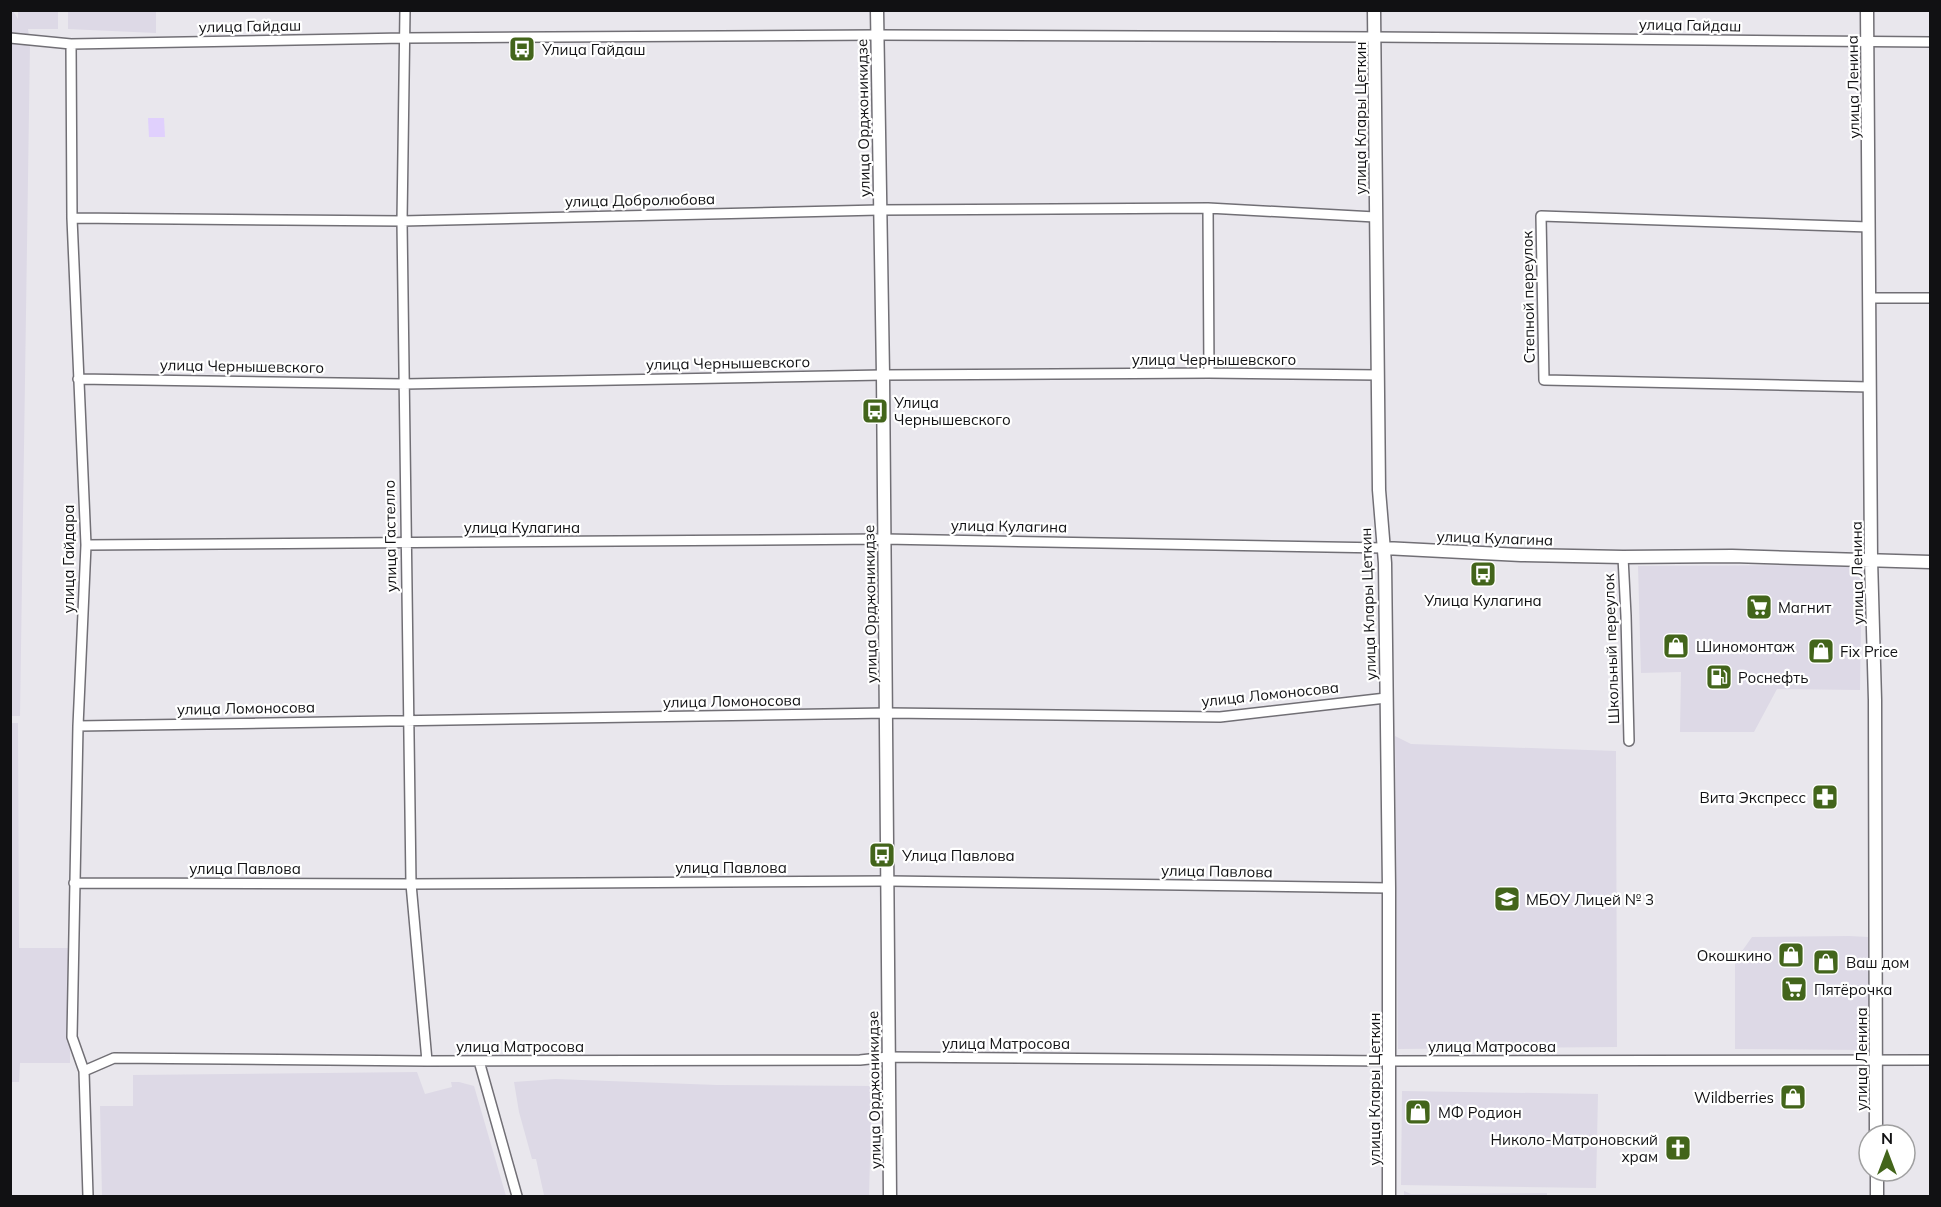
<svg xmlns="http://www.w3.org/2000/svg" width="1941" height="1207" viewBox="0 0 1941 1207" font-family="Mulish,sans-serif">
	<rect width="100%" height="100%" fill="#e9e7ed"/>
	<path fill="#ddd9e6" d="M11,11H13L18,19V11H58V29H28L30,44L20,716H11Z
		M68,11H156V33L68,29Z
		M1862,565L1860,690L1777,689L1754,732H1680L1681,672L1641,673L1638,566Z
		M10,723H18L19,948H70V1063H20L19,1082H10Z
		M1395,736L1411,744L1616,751L1617,1047L1398,1049Z
		M1849,936L1868,937L1869,1050L1735,1049V961L1752,937Z
		M417,1072L425,1094L452,1087L451,1082H459L474,1086L506,1196H102L100,1106H133V1075Z
		M555,1079L717,1085L872,1086L869,1196L596,1195L595,1196H566L544,1195L536,1159H532L519,1112L514,1082Z
		M1402,1091L1598,1094L1596,1188L1401,1185Z
		M1404,1191L1411,1194L1547,1193V1196H1404Z"/>
	<path fill="#e0d0fd" d="M148,118H164L165,137H149Z"/>
	<g fill="none" stroke-linecap="round" stroke-linejoin="round">
		<defs>
			<path id="street" d="M405,10L402,221L411,884L427,1061
				M10,38L71,44L405,38L877,35L1374,37L1930,42
				M71,44L72,218L86,545L78,726L72,1037L84,1071L88,1196
				M1208,208L1209,373
				M72,218L402,221L879,210L1208,208L1375,217
				M1869,227L1541,216L1544,380L1870,387
				M1869,298H1930
				M78,379L404,384L883,375L1209,373L1378,375
				M86,545L884,539L1384,548
				M1623,557L1626,616L1629,741
				M78,726L887,713L1220,717L1386,698
				M74,883L411,884L889,881L1389,888
				M479,1061L517,1196
				M84,1071L114,1058L427,1061L860,1060L888,1057L1388,1061L1930,1060"/>
			<path id="secondary" d="M877,10L883,375L890,1196
				M1374,10L1379,490L1385,563L1389,888V1196
				M1867,10L1871,559L1875,700L1876,1135
				M1384,548L1521,555L1623,557L1732,556L1930,562
				M1877,1171V1196"/>
		</defs>
		<use href="#street" stroke="#716f75" stroke-width="12"/>
		<use href="#secondary" stroke="#716f75" stroke-width="15"/>
		<use href="#street" stroke="#fff" stroke-width="9"/>
		<use href="#secondary" stroke="#fff" stroke-width="12"/>
	</g>
	<defs>
		<symbol id="bus-square" viewBox="-11 -11 22 22"><rect x="-9" y="-9" width="18" height="18" rx="4" fill="#43651b" stroke="#fff"/><path d="M-5-6H5V4H4V6H2V4H-2V6H-4V4H-5ZM-3.5-4V0h7V-4ZM-3.5 1.2v1.5H-2V1.2ZM2 1.2v1.5H3.5V1.2Z" fill="#fff"/></symbol>
		<symbol id="supermarket-square" viewBox="-11 -11 22 22"><rect x="-9" y="-9" width="18" height="18" rx="4" fill="#43651b" stroke="#fff"/><path d="M-6-5.5h2.5l.6 2H6L4.5 2H-2.5L-4.4-4H-6ZM-1.5 3.2a1.3 1.3 0 1 0 .1 0ZM3 3.2a1.3 1.3 0 1 0 .1 0Z" fill="#fff"/></symbol>
		<symbol id="shop-square" viewBox="-11 -11 22 22"><rect x="-9" y="-9" width="18" height="18" rx="4" fill="#43651b" stroke="#fff"/><path d="M-5-2.5h2.3a2.7 3.5 0 0 1 5.4 0H5L5.5 6h-11ZM-1.5-2.5h3a1.5 2.3 0 0 0-3 0Z" fill="#fff"/></symbol>
		<symbol id="fuel-square" viewBox="-11 -11 22 22"><rect x="-9" y="-9" width="18" height="18" rx="4" fill="#43651b" stroke="#fff"/><path d="M-5.5-6h7V0h2V4h1.3V-2.5L3-4.5l.8-.8L6-3V5H2.5V1h-1V6h-7ZM-4.2-4.7v3.2H.2V-4.7Z" fill="#fff"/></symbol>
		<symbol id="pharmacy-square" viewBox="-11 -11 22 22"><rect x="-9" y="-9" width="18" height="18" rx="4" fill="#43651b" stroke="#fff"/><path d="M-2-6h4v4h4v4h-4v4h-4v-4h-4v-4h4Z" fill="#fff"/></symbol>
		<symbol id="school-square" viewBox="-11 -11 22 22"><rect x="-9" y="-9" width="18" height="18" rx="4" fill="#43651b" stroke="#fff"/><path d="M0-5L7-2L0 1L-7-2ZM-4 1L0 2.5L4 1V4Q0 6-4 4Z" fill="#fff"/></symbol>
		<symbol id="church-square" viewBox="-11 -11 22 22"><rect x="-9" y="-9" width="18" height="18" rx="4" fill="#43651b" stroke="#fff"/><path d="M-1.2-6h2.4v3.5h3.3v2.4h-3.3V6h-2.4V-.1h-3.3v-2.4h3.3Z" fill="#fff"/></symbol>
	</defs>
	<g fill-rule="evenodd">
		<use href="#bus-square" x="507" y="34" width="30" height="30"/>
		<use href="#bus-square" x="860" y="396" width="30" height="30"/>
		<use href="#bus-square" x="1468" y="559" width="30" height="30"/>
		<use href="#supermarket-square" x="1744" y="592" width="30" height="30"/>
		<use href="#shop-square" x="1661" y="631" width="30" height="30"/>
		<use href="#shop-square" x="1806" y="636" width="30" height="30"/>
		<use href="#fuel-square" x="1704" y="662" width="30" height="30"/>
		<use href="#pharmacy-square" x="1810" y="782" width="30" height="30"/>
		<use href="#bus-square" x="867" y="840" width="30" height="30"/>
		<use href="#school-square" x="1492" y="884" width="30" height="30"/>
		<use href="#shop-square" x="1776" y="940" width="30" height="30"/>
		<use href="#shop-square" x="1811" y="947" width="30" height="30"/>
		<use href="#supermarket-square" x="1779" y="974" width="30" height="30"/>
		<use href="#shop-square" x="1778" y="1082" width="30" height="30"/>
		<use href="#shop-square" x="1403" y="1097" width="30" height="30"/>
		<use href="#church-square" x="1663" y="1133" width="30" height="30"/>
	</g>
	<g text-anchor="middle" dominant-baseline="central" stroke-width="4.5" stroke-linejoin="round" paint-order="stroke">
		<g font-size="15" fill="#111113" stroke="#fff">
			<text transform="translate(1690 25) rotate(1)">улица Гайдаш</text>
			<text transform="translate(250 26) rotate(-1)">улица Гайдаш</text>
			<text transform="translate(1853 87) rotate(-91)">улица Ленина</text>
			<text transform="translate(863 118) rotate(-91)">улица Орджоникидзе</text>
			<text transform="translate(1360 118) rotate(-90)">улица Клары Цеткин</text>
			<text transform="translate(640 200) rotate(-1)">улица Добролюбова</text>
			<text transform="translate(1528 297) rotate(-91)">Степной переулок</text>
			<text x="1214" y="359">улица Чернышевского</text>
			<text transform="translate(728 363) rotate(-1)">улица Чернышевского</text>
			<text transform="translate(242 366) rotate(1)">улица Чернышевского</text>
			<text transform="translate(1009 526) rotate(1)">улица Кулагина</text>
			<text x="522" y="527">улица Кулагина</text>
			<text transform="translate(390 536) rotate(-91)">улица Гастелло</text>
			<text transform="translate(1495 538) rotate(2)">улица Кулагина</text>
			<text transform="translate(68 559) rotate(-90)">улица Гайдара</text>
			<text transform="translate(1857 573) rotate(-91)">улица Ленина</text>
			<text transform="translate(870 604) rotate(-91)">улица Орджоникидзе</text>
			<text transform="translate(1368 604) rotate(-92)">улица Клары Цеткин</text>
			<text transform="translate(1611 649) rotate(-92)">Школьный переулок</text>
			<text transform="translate(1270 694) rotate(-6)">улица Ломоносова</text>
			<text transform="translate(732 701) rotate(-1)">улица Ломоносова</text>
			<text transform="translate(246 708) rotate(-1)">улица Ломоносова</text>
			<text x="731" y="867">улица Павлова</text>
			<text x="245" y="868">улица Павлова</text>
			<text transform="translate(1217 871) rotate(1)">улица Павлова</text>
			<text x="1006" y="1043">улица Матросова</text>
			<text x="520" y="1046">улица Матросова</text>
			<text x="1492" y="1046">улица Матросова</text>
			<text transform="translate(1861 1059) rotate(-90)">улица Ленина</text>
			<text transform="translate(1374 1089) rotate(-90)">улица Клары Цеткин</text>
			<text transform="translate(874 1090) rotate(-91)">улица Орджоникидзе</text>
		</g>
		<g font-size="15" fill="#111113" stroke="#fff" text-anchor="start">
			<text x="542" y="49">Улица Гайдаш</text>
			<text x="894" y="402">Улица<tspan x="894" dy="17">Чернышевского</tspan></text>
			<text x="1483" y="600" text-anchor="middle">Улица Кулагина</text>
			<text x="1778" y="607">Магнит</text>
			<text x="1696" y="646">Шиномонтаж</text>
			<text x="1840" y="651">Fix Price</text>
			<text x="1738" y="677">Роснефть</text>
			<text x="1806" y="797" text-anchor="end">Вита Экспресс</text>
			<text x="902" y="855">Улица Павлова</text>
			<text x="1526" y="899">МБОУ Лицей № 3</text>
			<text x="1772" y="955" text-anchor="end">Окошкино</text>
			<text x="1846" y="962">Ваш дом</text>
			<text x="1814" y="989">Пятёрочка</text>
			<text x="1774" y="1097" text-anchor="end">Wildberries</text>
			<text x="1438" y="1112">МФ Родион</text>
			<text x="1658" y="1139" text-anchor="end">Николо-Матроновский<tspan x="1658" dy="17">храм</tspan></text>
		</g>
	</g>
	<rect width="1941" height="1207" fill="none" stroke="#111113" stroke-width="24"/>
	<g transform="translate(1887 1153)"><circle r="28" fill="#ffffff" stroke="#a0a0a1" stroke-width="1.5"/>
	<path d="M0-4.5L10 22L0 15L-10 22Z" fill="#43651b"/>
	<text y="-9" font-size="16" font-weight="bold" text-anchor="middle" fill="#111113">N</text>
	</g>
</svg>
